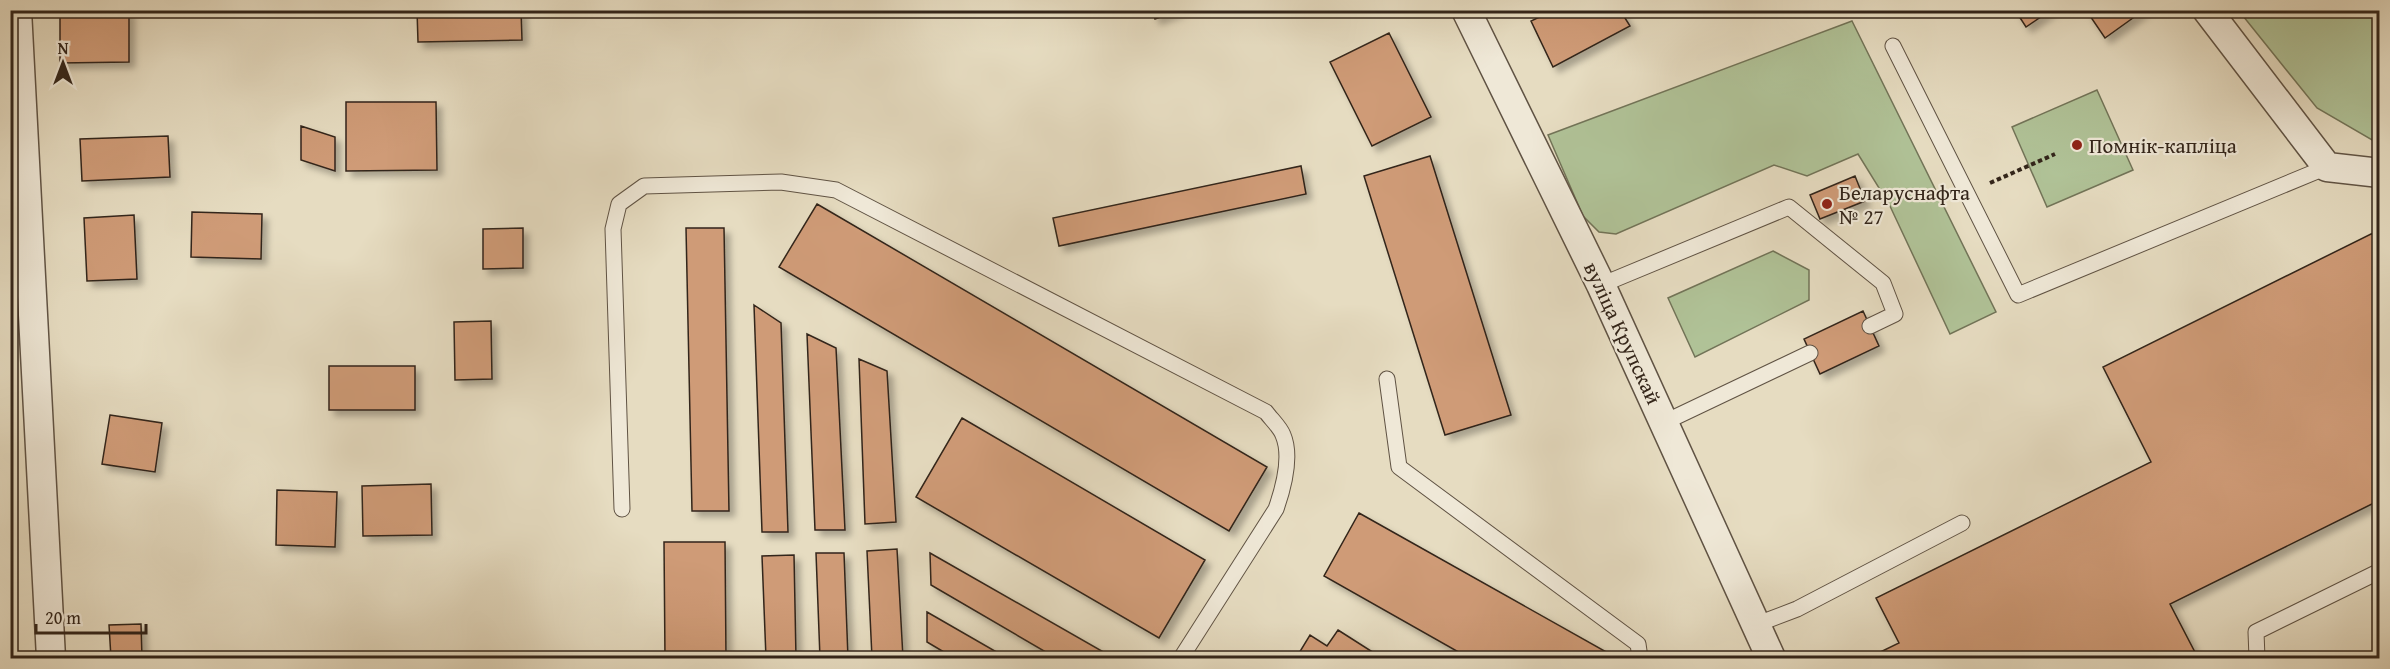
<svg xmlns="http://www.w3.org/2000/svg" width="2390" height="669" viewBox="0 0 2390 669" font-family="'Gentium Book Plus',serif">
	<defs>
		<filter id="shadow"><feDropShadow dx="5.5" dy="5.5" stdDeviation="3" flood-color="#0004"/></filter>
	</defs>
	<rect width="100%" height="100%" fill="#e6dcc1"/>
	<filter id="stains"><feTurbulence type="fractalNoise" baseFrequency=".00333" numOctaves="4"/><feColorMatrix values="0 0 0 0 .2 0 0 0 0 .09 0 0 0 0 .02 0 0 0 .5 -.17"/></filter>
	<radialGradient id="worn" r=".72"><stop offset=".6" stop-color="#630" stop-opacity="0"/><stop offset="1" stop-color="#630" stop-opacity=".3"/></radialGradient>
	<path fill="#b0c297" stroke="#727458" stroke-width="1.5" d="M2239,11H2379V144L2317,108Z
		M1852,21L1996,312L1950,334L1889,204L1858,154L1807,176L1774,165L1616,234L1599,232L1583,216L1548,135Z
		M2097,90L2133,170L2047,207L2012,127Z
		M1773,251L1809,270V300L1695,357L1668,298Z"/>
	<path fill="#cf9b77" stroke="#33251a" stroke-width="1.5" filter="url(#shadow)" d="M60,10H129V62L60,63Z
		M417,10H521L522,40L418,42Z
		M1152,10H1180L1155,19Z
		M1554,10H1620L1630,26L1553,67L1531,21Z
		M2015,10H2051L2026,27Z
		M2086,10H2144L2105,38Z
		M1389,33L1431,117L1372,146L1330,62Z
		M346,102H436L437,170L346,171Z
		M301,126L335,137V171L301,160Z
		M168,136L170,177L82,181L80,139Z
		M1430,156L1511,415L1445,435L1364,176Z
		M1301,166L1306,194L1059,246L1053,218Z
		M1855,176L1865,201L1820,219L1810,195Z
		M817,204L1267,467L1229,531L779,267Z
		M192,212L262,214L261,259L191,257Z
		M134,215L137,279L87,281L84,218Z
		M523,228V268L483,269V229Z
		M686,228H724L729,511H692Z
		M2373,233L2380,246V500L2170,604L2198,658H1868L1899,643L1876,598L2151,462L2103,367Z
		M754,305L781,323L788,532H762Z
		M1863,311L1879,346L1820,374L1804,339Z
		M491,321L492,379L455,380L454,322Z
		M807,334L836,348L845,530H815Z
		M859,359L887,371L896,522L865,524Z
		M329,366H415V410H329Z
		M110,415L162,423L155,472L102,464Z
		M962,418L1205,560L1159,638L916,497Z
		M431,484L432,535L363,536L362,486Z
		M277,490L337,492L335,547L276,545Z
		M1359,513L1617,658H1469L1324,576Z
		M664,542H725L726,658H665Z
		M897,549L903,658H872L867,551Z
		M816,553H844L848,658H820Z
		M930,553L1114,658H1056L931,585Z
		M794,555L796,658H766L762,556Z
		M927,612L1007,658H954L927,642Z
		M141,624L142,658H111L109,625Z
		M1338,630L1382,658H1296L1310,635L1327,646Z
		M270,656H308V658H270Z"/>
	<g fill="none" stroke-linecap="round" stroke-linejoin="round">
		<defs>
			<path id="lane" d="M1893,46L2018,295L2327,167
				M1601,285L1789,207L1883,283L1895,314L1870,326
				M1387,379L1399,467L1638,644L1640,658
				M1665,422L1810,353
				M622,509L613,229L619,204L644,186L781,182L836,190L1266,412C1271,419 1280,427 1283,435C1292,456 1283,489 1276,509L1181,658
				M1755,625L1797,609L1962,523
				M2257,658L2256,632L2380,571"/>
			<path id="street" d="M17,10L51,658
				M1466,10L1601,285L1771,658
				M2207,10L2327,167L2380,173"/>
		</defs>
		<use href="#lane" stroke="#605344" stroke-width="17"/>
		<use href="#street" stroke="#605344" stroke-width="31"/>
		<path stroke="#33251a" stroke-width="4" stroke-dasharray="4.5 3" stroke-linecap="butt" d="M1990,183L2055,154"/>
		<use href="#lane" stroke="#efe8d7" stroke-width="15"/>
		<use href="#street" stroke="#efe8d7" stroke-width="28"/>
	</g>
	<g fill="#8f2418" stroke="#efe8d7" stroke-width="2">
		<circle cx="2077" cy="145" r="6"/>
		<circle cx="1827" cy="204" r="6"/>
	</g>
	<g text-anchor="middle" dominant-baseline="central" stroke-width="4.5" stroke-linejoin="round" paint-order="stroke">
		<g font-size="21" fill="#33251a" stroke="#efe8d7" text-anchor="start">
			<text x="2089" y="145">Помнік-капліца</text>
			<text x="1839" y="192">Беларуснафта<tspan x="1839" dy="24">№ 27</tspan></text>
		</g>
		<g font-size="21" fill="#33251a" stroke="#efe8d7">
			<text transform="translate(1623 333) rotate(65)">вуліца Крупскай</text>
		</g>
	</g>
	<rect width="2390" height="669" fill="none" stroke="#e6dcc1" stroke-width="36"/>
	<rect x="12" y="12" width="2366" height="645" fill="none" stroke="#33251a" stroke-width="3"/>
	<rect x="18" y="18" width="2354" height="633" fill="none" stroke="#33251a" stroke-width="1.5"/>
	<g transform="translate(63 63)" stroke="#efe8d7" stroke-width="4.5" paint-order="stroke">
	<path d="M0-4.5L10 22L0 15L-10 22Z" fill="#33251a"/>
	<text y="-9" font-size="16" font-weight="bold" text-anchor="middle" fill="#33251a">N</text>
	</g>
	<path d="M36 624v9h110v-9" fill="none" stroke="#33251a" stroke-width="3"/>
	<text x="45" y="624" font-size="18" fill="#33251a" stroke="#efe8d7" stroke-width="4.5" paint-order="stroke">20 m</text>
	<rect width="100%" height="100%" filter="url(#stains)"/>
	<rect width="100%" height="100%" fill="url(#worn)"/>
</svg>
